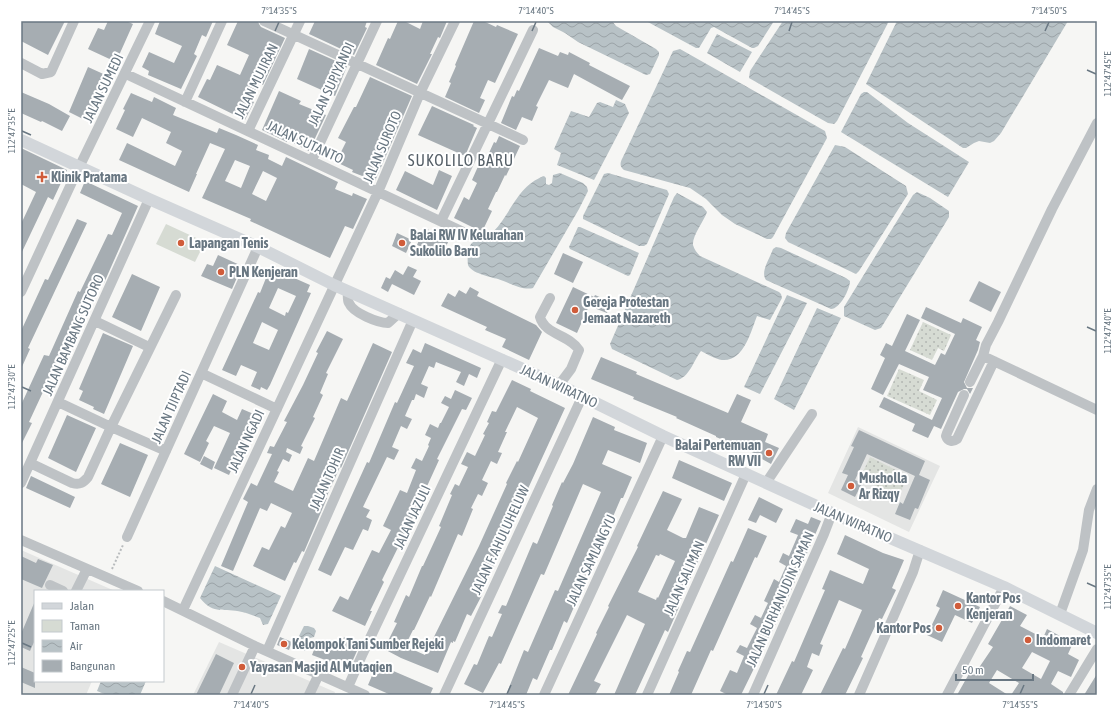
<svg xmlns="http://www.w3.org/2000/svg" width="1118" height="716" viewBox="0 0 1118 716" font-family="'Asap Condensed',sans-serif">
	<defs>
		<pattern id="green-dots" width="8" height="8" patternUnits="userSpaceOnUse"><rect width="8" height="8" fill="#d6dbd3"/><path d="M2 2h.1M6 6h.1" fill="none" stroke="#b2b6b1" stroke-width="1.8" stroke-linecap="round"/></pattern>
		<pattern id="water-waves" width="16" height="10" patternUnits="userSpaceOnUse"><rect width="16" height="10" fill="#b8c2c6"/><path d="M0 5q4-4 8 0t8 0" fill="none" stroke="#9aa2a6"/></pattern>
	</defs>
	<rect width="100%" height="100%" fill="#f6f6f4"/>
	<path fill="#e4e5e4" d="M858,427L940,466L909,532L828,493Z
		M21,550L115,591H35V681H92L86,695H21Z
		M219,642L335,692L334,695H193Z"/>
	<path fill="url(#green-dots)" d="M923,322L951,335L944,351L938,348L932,360L910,350Z
		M899,369L924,380L919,391L937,400L930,415L887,396Z
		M870,457L908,476L898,497L860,478Z"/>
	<path fill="#d6dbd3" d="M166,224L205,242L195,262L156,244Z"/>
	<path fill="url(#water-waves)" d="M547,21H612L616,26L656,49L659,52V55L650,74L646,75L578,42L565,33L553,27Z
		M646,21H774L758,46L754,48H752L714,27L711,28L699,48H696Z
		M783,21H889L837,121L834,124L828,123L749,78L750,71Z
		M897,21H1068L1001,133L994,141L990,143L979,141L974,143L966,148H963L866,84Z
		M717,34L752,52L740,72L707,53Z
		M680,49L825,131L827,138L773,237L771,239H767L735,224L722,215L706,199L690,188L624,170C618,165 621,161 624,155L673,51Z
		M864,92H867L908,123L969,162L948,197L841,132L861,94Z
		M616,100L625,104L629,113L594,180L557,165L561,153L554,149L571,111L589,117L597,103L600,102L613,107Z
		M835,145L845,147L906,186L908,194L859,271L856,274L788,242L785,238L786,233Z
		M560,173L583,183L587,187L588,191L579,209L533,288C524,291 507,282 498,279C490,277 471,273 468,265C467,259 468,248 471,244C476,238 486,239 493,232C511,214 517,186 544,176L546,178V184L549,185L552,183L553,175Z
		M608,173L667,190L669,194L647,244L644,246H639L583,219V216L604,174Z
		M917,192L930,198L949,211V217L881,328L875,330L844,316V307L913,195Z
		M677,193L703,207L707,212C704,221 692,236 693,245C694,249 697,253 700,256L779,292L781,294L782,298L770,320L757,316C751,331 744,362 722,360C715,359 707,354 701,351C694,360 689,378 677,380L612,349L610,344L674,197Z
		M578,227H580L639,253L630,275L628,276L570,249L569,247Z
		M776,247L781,248L846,278L850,281C850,289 840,309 831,309L766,280C760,272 770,258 773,249Z
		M787,295L807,303L760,394L744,387Z
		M817,308L841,318L794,410L774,399Z
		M215,566L281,596L268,624L263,625L260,618C254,616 248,613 242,612C224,607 214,616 200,598Z
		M304,626H308L314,628L316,631L314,637L310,638L308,641L309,644L305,651L295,648L294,646Z
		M101,681H146L140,695H107L97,691Z"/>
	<path fill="#a6adb2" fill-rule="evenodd" d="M21,21H65L48,55L21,41Z
		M108,21H126L133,24L116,62L88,49L98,28L104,30Z
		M160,21H213L206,37L202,35L194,54L197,56L181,89L148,75L149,71L142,67L149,52L174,63L182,46L155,34Z
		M238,21H258L259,24L261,27L285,38L263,85L259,83L251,100L254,102L245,120L198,97L207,79L210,80L217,65L240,75L249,55L227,45Z
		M315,21H367L365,27L367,28L354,55L309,34Z
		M398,21H404L420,29L423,21H447L440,38L438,37L430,54H432L417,84L376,65L388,38L390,39Z
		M474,21H483L496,27L497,25L518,34L495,83L488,80L480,98L485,100L479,113L445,97L451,83L449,82L456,66L455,65Z
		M539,48L558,56L560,52L568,55L569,52L590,63L589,65L630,86L622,100L574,74L568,88L549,80L536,106L538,107L532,121L522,117L516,130L501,123L512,96L514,97L517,90L519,91Z
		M309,49L347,66L335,96L297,79Z
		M88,67L110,77L89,122L69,112Z
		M370,77L412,96L375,181L352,172L353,170L336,162L346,142L338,138L354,107H356Z
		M279,91L301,101L299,104L326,115L309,151L287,140V142L262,130Z
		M21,92L49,104L70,116L62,131L42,121L41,122L21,113Z
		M131,93L152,102L154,97L176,108L173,115L217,133L219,128L236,135L258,145L256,150L269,155L268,159L282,166L286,157L338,182L335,189L352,196L353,193L367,199L353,229L345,226L330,258L250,221L251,219L202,198L225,149L210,143L196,174H197L189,192L119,160L127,143L175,166L182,151L166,143L171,132L142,118L133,137L116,129L125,110L123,109ZM235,160L250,166L241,188L225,181ZM263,171L277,178L266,201L252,194Z
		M432,106L474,125L473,126L477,128L465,156L418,135Z
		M499,136L520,146L506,176L505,175L497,192H496L488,209L492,211L482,232L454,218L464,197L469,200L477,183L472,180L480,162L484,164L494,142L496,143Z
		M21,148L67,170L53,200L48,197L21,254V224L36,192L21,184Z
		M439,170L452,176L437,210L396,190L405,171L433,185Z
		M85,181L138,206L104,283L96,279L88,296L90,297L65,353L62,351L29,422L32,423L21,445V405L44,355L49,356L78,291L80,292L108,234L112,235L122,213L80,193Z
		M77,219L87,223L28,348L30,349L21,369V331L45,279L48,280Z
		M424,228L450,238L442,255L417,245Z
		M397,233L412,240L406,253L392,246Z
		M563,253L583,262L573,283L554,274Z
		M218,255L242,266L232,289L201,276L207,264L213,266Z
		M408,266L417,270L413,277L421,281L414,295L392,284L388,292L381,288L386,277L390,279L395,270L403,275Z
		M274,269L310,285L307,292L311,293L270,385L267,390L261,387L260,390L251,386L257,372L241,365L236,376L222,370L258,292L260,293L268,273L271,275ZM278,288L296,296L288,313L286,312L285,316L269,308ZM262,322L278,330L269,350L253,343Z
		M132,274L160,287L141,331L112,317Z
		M979,281L1001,292L991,312L969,301Z
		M470,287L479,292L477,296L536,325L542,332L529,360L502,347L506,339L485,330L487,327L441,306L448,293L455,297L459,290L466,294Z
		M573,287L594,297L595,295L611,302L607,313L589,306L577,333L556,323Z
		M926,307L961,323L963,318L982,327L976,340L980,342L978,350L964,382L967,388H973L970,394L967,389H964L958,392L941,429L934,426L928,438L912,431L915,424L879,407L884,397L932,420L942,398L923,390L929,377L899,364L883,395L871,389L885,358L880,355L886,343L892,346L907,314L920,320L905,351L935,365L941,353L945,355L955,334L921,318Z
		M327,331L343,339L326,373L328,374L320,393L323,395L313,417L315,418L301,446L303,447L300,454L287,448L286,452L292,455L289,462L283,459L277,471L279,472L274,482L293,491L308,458L314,461L341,398L347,401L373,343L392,352L341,468L340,467L326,498H327L304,552L302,551L296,563L294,562L285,581L253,566L262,547L269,550L281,526L285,528L292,513L271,503L267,511L260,508L233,571L221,566L248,502L243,499L251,483L257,486L272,454L267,453L270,446L274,447L287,422L284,421L303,385L318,353L316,352Z
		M103,333L133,346L104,414L93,409L94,407L79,400L83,391L79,389Z
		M425,343L481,368L477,378L469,374L464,386L456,382L461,372L436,362L434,368L429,366L421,384L428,387L424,398L416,394L414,400H412L405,416L412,419L407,429L401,426L392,447L399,450L394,460L387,457L363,507L370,510L366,517L372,520L368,531L363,529L353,550L345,547L331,576L318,570L367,462L369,463L395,402L397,403L414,366L406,363L413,349L421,353Z
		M601,357L637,372L636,374L728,413L737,394L751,400L741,422L768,434L765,442L779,448L771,464L760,458L761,456L716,437V436L676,418L677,417L633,399L634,397L591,379Z
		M512,380L531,389L530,391L565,408L526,493L523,492L505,529L508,530L495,561L496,562L480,594L482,595L471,616L467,614L455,642L453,641V643L451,642L438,673L401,658L384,649L397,623L394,622L406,595L409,597L422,566H423L441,527L439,526L452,495L450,494L455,484L459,486L468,467L461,464L467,452L475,456L485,435L483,434L489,423L487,422L492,411L496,412ZM517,407L538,418L518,462L517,461L506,483L507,484L479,546L425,655L405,646L413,630H414L430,596L431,597L458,534L462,536L473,509L471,508L478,494L482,496L488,483L482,480L491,461L497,464L502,453L498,452L507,432H505Z
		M455,390L472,398L466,410L462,409L437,459L439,460L413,517L382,580L384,582L370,611H372L365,626L332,611L340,596L348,600L372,550L379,553L391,530L383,526L400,490L407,493L416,470L411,468L416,458L422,461L429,446L428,445L431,438L425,435L430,424L438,428L440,423H441L449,407L441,403L445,396L451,399Z
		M213,394L227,401L222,412L237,420L242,409L256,415L229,475L214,468L230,433L214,426L206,441L209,443L200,462L184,454Z
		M67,415L96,428L76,472L48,458Z
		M593,417L615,427L614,430L647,443L640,463L608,450L602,464L632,477L623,498H621L603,540L604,541L595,560L592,559L576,599L577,600L567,623L564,621L552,650H550L537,680L533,678L526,695H506L524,650L528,652L555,590L558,591L601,492L583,484L544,575L541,574L501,664L499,663L483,693L464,684L474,664L477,665L489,636L492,637L502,614L498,613L502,605L506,606L533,542L537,544L553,506L552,505L562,482L563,483L573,464Z
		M859,430L925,461L919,475L930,480L918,509L915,508L910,520L895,514L900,502L903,504L915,476L867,454L855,480L862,483L855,497L841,490L848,475L842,473L854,447L851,446Z
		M120,443L148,455L130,497L101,484Z
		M204,456L215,462L212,470L200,464Z
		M679,460L732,483L724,501L672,478Z
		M31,476L75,497L70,508L26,488Z
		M663,491L682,499L667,530L683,538H686L699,507L719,515L678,606L679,607L668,632L665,630L635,695H614L645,624L627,615L594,681L601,684L595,695H568L597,634L596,633L609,607L608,606L638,547L637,546ZM660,554L675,561L658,598L657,597L656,600L638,592L656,555L659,556Z
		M759,497L783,509L776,523L760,515L756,523L748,520Z
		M811,517L821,521L783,609L741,695H728L720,691L730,670L737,673L744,656L736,652L740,645L747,648L757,628L750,624L755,615L761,618L768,603L764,601L774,579L779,582L786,566L779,562L783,553L789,556L798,535L790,532L796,519L808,524Z
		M748,528L767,536L757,558L755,557L713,651L711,650L691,695H669L679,672L678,671L687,651L690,652L731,561L733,562Z
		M845,535L883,553L904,560L892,588L896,590L882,619L879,618L870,637L861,657L863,658L845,695H820L843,648L845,649L862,610L839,600L820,644L823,645L819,656L812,653L807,667L813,670L801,695H776L792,661L794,662L825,590L822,589L830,570L863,584L869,569L837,554Z
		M21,556L36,563L38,559L53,565L42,588L21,579Z
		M943,590L980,607L972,623L955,615L942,642L927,635L940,608L936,606Z
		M35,601V640L30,651L21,647V634Z
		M1010,606L1027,615L1020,626L1043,638L1047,629L1073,643L1068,654L1079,660L1071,677L1058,671L1051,684L1063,692V695H1011L1019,683L997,670L989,683L1008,695H957L970,672L974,675L993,647L988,644ZM1032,652L1050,661L1041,679L1022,668Z
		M280,637L292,642L289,650L277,645Z
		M344,637L360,644L349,669L312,655L317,642L332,648L334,641L342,644Z
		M216,654L234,663L219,695H196Z
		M377,664L433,688L430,695H391L368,685Z
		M21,667L35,673V688L21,682Z
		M1097,674V695H1084Z"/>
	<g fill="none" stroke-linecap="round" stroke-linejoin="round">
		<path stroke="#b8bbbd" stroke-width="2" stroke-dasharray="2 2" stroke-linecap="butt" d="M112,569L123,545"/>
		<path stroke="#bec2c5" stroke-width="10" d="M264,21L523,140
			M21,63L42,74L51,72L74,21
			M126,74L472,236
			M185,102L222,21
			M1097,123L1052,209L998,322L986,345L983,356L1097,410
			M248,131L300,21
			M312,160L377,21
			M441,221L533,30
			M348,291C348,295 347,300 349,303C353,313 378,323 388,323L399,313
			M21,292L72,182L150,21
			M550,298L540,317C545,335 570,335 579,350L571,369L559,385
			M95,321L149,347
			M201,373L277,409
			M970,382L983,356
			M964,395L947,433L946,436C948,442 953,442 957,439L994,361
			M58,402L111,427L176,295
			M30,463L72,483C80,485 83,483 88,477L111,427L166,451
			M21,483L149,199
			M766,483L812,414
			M127,537L258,247
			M21,540L138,591
			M50,585L63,591
			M76,591L87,569
			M163,601L255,646L365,695
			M183,610L378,192L420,93L455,21
			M1060,614L1083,550L1089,510L1097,489
			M267,651L413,320
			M348,687L363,653L502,359
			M232,695L255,646
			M309,695L319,674
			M444,695L582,397
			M544,695L663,436
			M647,695L746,474
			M753,695L824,534L832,513
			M859,695L913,572L920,550
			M947,695L1004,587
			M1069,695L1097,649"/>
		<path stroke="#d2d6da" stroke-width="12" d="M21,140L149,199L258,247L334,285L559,385L663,436L832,513L1004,587L1097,633"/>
	</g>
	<path fill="none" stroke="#697782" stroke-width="1.5" d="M275,31L279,22M532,31L536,22M789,31L792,22M1045,31L1049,22M1087,70L1096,74M22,131L31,135M1087,327L1096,331M22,387L31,391M1087,583L1096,587M22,643L31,647M251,694L255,685M507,694L511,685M764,694L768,685M1020,694L1024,685"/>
	<g fill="#d05c3a" stroke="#fff" stroke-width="1.5">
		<path d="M40 171h4v4h4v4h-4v4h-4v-4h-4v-4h4z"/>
		<circle cx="181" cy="243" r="4"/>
		<circle cx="402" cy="243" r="4"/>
		<circle cx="221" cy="272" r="4"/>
		<circle cx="575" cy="310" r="4"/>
		<circle cx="769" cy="453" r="4"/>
		<circle cx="851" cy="486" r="4"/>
		<circle cx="958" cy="606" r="4"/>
		<circle cx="939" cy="628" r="4"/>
		<circle cx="1028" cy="640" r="4"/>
		<circle cx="284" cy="644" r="4"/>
		<circle cx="242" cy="667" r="4"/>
	</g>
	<g text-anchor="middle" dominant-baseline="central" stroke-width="4" stroke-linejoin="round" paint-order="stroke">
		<g font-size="14" fill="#697782" stroke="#fff">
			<text transform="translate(256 81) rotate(-64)">JALAN MUJIRAN</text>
			<text transform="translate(331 84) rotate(-65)">JALAN SUPIYANDI</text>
			<text transform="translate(103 88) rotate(-64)">JALAN SUMEDI</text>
			<text transform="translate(305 142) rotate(25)">JALAN SUTANTO</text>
			<text transform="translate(382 147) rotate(-67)">JALAN SUROTO</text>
			<text transform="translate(73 335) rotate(-66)">JALAN BAMBANG SUTORO</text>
			<text transform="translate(559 386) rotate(25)">JALAN WIRATNO</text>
			<text transform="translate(171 407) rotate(-66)">JALAN TJIPTADI</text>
			<text transform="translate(246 441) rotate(-65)">JALAN NGADI</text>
			<text transform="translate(327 479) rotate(-66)">JALAN TOHIR</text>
			<text transform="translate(412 517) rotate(-65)">JALAN JAZULI</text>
			<text transform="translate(853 522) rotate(23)">JALAN WIRATNO</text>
			<text transform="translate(500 540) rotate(-65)">JALAN F. AHULUHELUW</text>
			<text transform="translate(591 560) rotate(-65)">JALAN SAMLANGYU</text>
			<text transform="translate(684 578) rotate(-66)">JALAN SALIMAN</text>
			<text transform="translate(780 599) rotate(-66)">JALAN BURHANUDIN SAMAN</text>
		</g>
		<g font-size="14" font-weight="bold" fill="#697782" stroke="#fff" text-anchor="start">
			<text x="51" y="177">Klinik Pratama</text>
			<text x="410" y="235">Balai RW IV Kelurahan<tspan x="410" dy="16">Sukolilo Baru</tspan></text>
			<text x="189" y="243">Lapangan Tenis</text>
			<text x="229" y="272">PLN Kenjeran</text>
			<text x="583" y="302">Gereja Protestan<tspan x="583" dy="16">Jemaat Nazareth</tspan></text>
			<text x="761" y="445" text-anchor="end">Balai Pertemuan<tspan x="761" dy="16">RW VII</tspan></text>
			<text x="859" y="478">Musholla<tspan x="859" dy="16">Ar Rizqy</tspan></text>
			<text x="966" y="598">Kantor Pos<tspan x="966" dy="16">Kenjeran</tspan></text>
			<text x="931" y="628" text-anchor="end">Kantor Pos</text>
			<text x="1036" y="640">Indomaret</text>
			<text x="292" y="644">Kelompok Tani Sumber Rejeki</text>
			<text x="250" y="667">Yayasan Masjid Al Mutaqien</text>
		</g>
		<g font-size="16" letter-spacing="1" fill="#566068" stroke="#fff">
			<text x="461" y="160">SUKOLILO BARU</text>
		</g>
	</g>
	<rect width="1118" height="716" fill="none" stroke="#ffffff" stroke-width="44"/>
	<rect x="34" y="590" width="130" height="92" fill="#ffffff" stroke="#c3c9cd"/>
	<rect x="42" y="603" width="20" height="6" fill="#d2d6da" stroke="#c3c9cd"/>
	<text x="70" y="610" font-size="12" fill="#697782">Jalan</text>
	<rect x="42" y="620" width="20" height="12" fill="#d6dbd3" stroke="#c3c9cd"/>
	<text x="70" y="630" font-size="12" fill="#697782">Taman</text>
	<rect x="42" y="640" width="20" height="12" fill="url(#water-waves)" stroke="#c3c9cd"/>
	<text x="70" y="650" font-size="12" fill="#697782">Air</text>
	<rect x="42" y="660" width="20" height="12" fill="#a6adb2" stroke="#c3c9cd"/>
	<text x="70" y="670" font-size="12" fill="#697782">Bangunan</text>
	<path d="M956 674v6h77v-6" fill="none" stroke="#697782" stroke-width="2"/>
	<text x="962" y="674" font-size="12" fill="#697782" stroke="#ffffff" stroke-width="3" paint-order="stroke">50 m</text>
	<rect x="22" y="22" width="1074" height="672" fill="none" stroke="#697782" stroke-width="1.5"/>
	<g font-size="10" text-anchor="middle" fill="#697782">
		<text x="279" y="14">7°14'35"S</text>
		<text x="536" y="14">7°14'40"S</text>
		<text x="792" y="14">7°14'45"S</text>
		<text x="1049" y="14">7°14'50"S</text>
		<text transform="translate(1107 74) rotate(-90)" y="4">112°47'45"E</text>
		<text transform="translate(11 131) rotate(-90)" y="4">112°47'35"E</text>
		<text transform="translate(1107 331) rotate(-90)" y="4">112°47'40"E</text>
		<text transform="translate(11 387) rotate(-90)" y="4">112°47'30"E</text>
		<text transform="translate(1107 587) rotate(-90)" y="4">112°47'35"E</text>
		<text transform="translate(11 643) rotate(-90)" y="4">112°47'25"E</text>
		<text x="251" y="708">7°14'40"S</text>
		<text x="507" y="708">7°14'45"S</text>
		<text x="764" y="708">7°14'50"S</text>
		<text x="1020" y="708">7°14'55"S</text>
	</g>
</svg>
